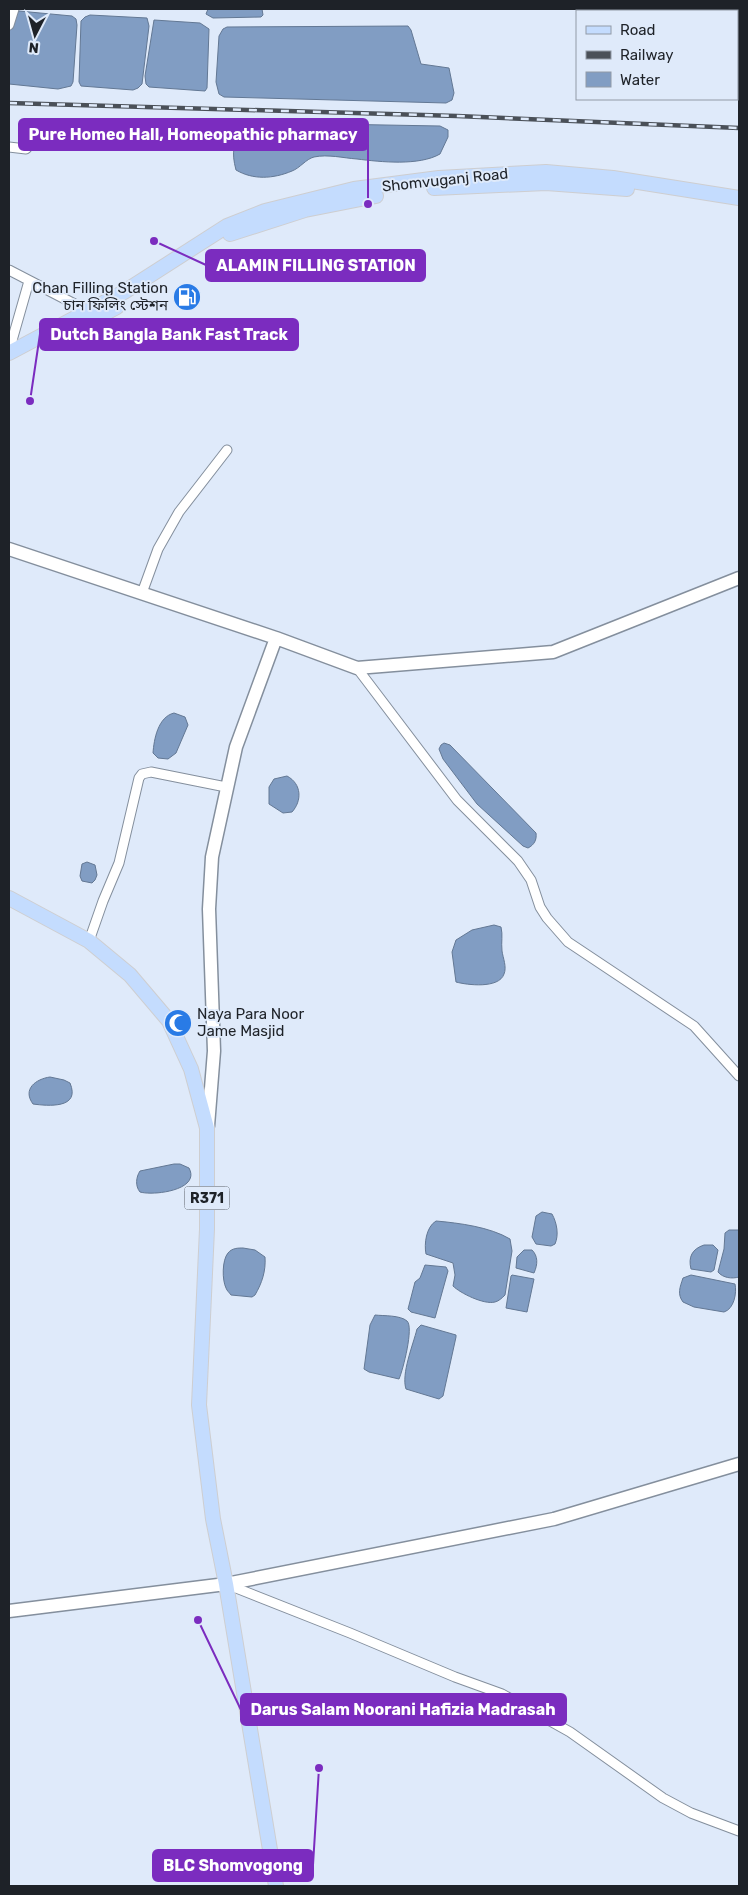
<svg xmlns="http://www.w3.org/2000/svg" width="748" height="1895" viewBox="0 0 748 1895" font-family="Rubik,'Noto Sans Bengali',sans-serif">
	<rect width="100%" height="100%" fill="#dfeafa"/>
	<path fill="#819dc3" stroke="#637894" d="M208,9H262L263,15L261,17L213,18L206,14Z
		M19,11L72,16L76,19L77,25L73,82L71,86L58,89L9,84C9,61 3,28 19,11Z
		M90,15L147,18L149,26L142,84L138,88L133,90L81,86L79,82L81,21L85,17Z
		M154,20L200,23L209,29L207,88L205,91L149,87L146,84L145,76Z
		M408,26L411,30L421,64L449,68L454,93L452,100L446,103L224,97L219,94L216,82L219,36L223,29L227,27Z
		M275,123L440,126L448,130V137L440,154C419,166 381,162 357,159C343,158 328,154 314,157C306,159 300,168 292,171C273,179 253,180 236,170C231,151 234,145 241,128L251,125Z
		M174,713L185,717L188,725L176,753L168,759L158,758L153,753C154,739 158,717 174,713Z
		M444,743L450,745L536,833C537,840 534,845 528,848L523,846L477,804L443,759L439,749L441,745Z
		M287,776C302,784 302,801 292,812L283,813L269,804V787L274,779Z
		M87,862L95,865L97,875L95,880L92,883L82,881L80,876L82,864Z
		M494,925L501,927C503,935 501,942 502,951C503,958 507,967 504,974C499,989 467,985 456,982L452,952L456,940L472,930Z
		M50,1077L64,1080L70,1083C81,1109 48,1106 33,1104C22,1089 36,1079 50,1077Z
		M174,1164H180L189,1168C201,1190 154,1196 140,1192C135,1186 136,1177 140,1171Z
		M542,1212L552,1214C557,1223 559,1235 555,1244L551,1246L536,1244L532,1237L536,1216Z
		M436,1221C459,1223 490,1227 510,1239L512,1251L505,1295C502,1298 499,1301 495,1302C484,1305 460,1293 453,1286L455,1275L453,1263L426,1254C424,1244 426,1227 436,1221Z
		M729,1230H739V1277C732,1279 723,1278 718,1272L724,1249L725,1233Z
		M704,1245H713L718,1250L714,1270L711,1272L691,1269C688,1257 692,1249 704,1245Z
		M243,1248L255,1250L265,1257C266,1271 262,1283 255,1295L252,1297L231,1295C229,1292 227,1291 226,1288C222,1280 222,1260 228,1253C232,1248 238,1248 243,1248Z
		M524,1250H532C538,1256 538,1264 534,1273L516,1268L517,1257Z
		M425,1265L446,1267L448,1271L435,1318L411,1312L408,1309L415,1282L420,1278Z
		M512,1275L534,1279L527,1312L506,1308L511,1276Z
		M691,1275L735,1284C737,1293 734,1309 724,1312L694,1307L683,1302C677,1294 680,1287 683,1278Z
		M375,1315C384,1316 400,1315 407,1321C414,1327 403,1370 399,1379L369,1372L364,1369L370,1325Z
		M421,1325L456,1335V1337L443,1396L439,1399L406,1389C401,1374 413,1345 417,1329Z"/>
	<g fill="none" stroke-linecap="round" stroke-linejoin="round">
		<defs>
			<path id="street" d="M9,25L14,9
				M9,147L26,149L36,138
				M9,270L90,312
				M9,351L29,281
				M142,593L158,549L179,512L227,450
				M357,668L457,800L518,861L531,880L540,907L547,918L568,942L694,1026L739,1076
				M89,941L103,901L119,863L139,778L142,774L151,772L226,787
				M226,1584L350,1633L455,1677L502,1694L570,1732L663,1798L691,1813L739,1831"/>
			<path id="secondary" d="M9,549L276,638L357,668L553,652L739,578
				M208,1126L214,1051L209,909L212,857L236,747L276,638
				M9,1611L226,1584L554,1519L739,1464"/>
			<path id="primary" d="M434,188L546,183L627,189
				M230,234L305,210L376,196
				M75,329L117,307
				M9,353L124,292L227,226L265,211L354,189L439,178L546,172L613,178L739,198
				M9,898L89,941L130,975L169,1021L191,1069L207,1128V1229L199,1405L213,1519L226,1584L276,1886"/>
		</defs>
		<use href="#street" stroke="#848f9d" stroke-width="11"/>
		<use href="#secondary" stroke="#848f9d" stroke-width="15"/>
		<use href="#primary" stroke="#ceced0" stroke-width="16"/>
		<use href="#street" stroke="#fff" stroke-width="9"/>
		<use href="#secondary" stroke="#fff" stroke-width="12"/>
		<use href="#primary" stroke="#c4dcfe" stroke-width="14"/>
		<defs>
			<path id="rail" d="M9,103L457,116L739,128"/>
		</defs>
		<use href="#rail" stroke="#4a5058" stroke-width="4.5"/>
		<use href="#rail" stroke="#dfeafa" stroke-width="2.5" stroke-dasharray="8" stroke-linecap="butt"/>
	</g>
	<defs>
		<symbol id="fuel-disc" viewBox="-11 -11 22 22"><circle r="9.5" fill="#297be6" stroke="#dfeafa"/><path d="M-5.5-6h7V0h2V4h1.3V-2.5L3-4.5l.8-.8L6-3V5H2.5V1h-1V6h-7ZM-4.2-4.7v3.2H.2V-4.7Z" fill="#fff"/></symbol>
		<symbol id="mosque-disc" viewBox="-11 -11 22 22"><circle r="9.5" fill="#297be6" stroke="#dfeafa"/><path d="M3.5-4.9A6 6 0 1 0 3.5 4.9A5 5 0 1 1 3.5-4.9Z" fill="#fff"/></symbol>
	</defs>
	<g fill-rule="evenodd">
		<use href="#fuel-disc" x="171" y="281" width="32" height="32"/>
		<use href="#mosque-disc" x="162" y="1007" width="32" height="32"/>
	</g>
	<g text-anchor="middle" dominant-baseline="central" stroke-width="4" stroke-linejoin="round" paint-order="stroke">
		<rect fill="#dfeafa" stroke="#585e67" stroke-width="1" x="184.5" y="1186.5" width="45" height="23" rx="4"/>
		<g font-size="14" font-weight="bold" fill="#1e2228">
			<text x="207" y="1198">R371</text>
		</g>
		<g font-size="15" fill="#1e2228" stroke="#dfeafa">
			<text transform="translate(445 180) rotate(-6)">Shomvuganj Road</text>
		</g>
		<g font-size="15" fill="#1e2228" stroke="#dfeafa" text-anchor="end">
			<text x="168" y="288">Chan Filling Station<tspan x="168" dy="17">চান ফিলিং স্টেশন</tspan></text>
			<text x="197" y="1014" text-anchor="start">Naya Para Noor<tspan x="197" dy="17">Jame Masjid</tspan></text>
		</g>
	</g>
	<path fill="none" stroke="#7b2cbf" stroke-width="2" d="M368 204L368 134M154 241L206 265M30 401L40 334M198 1620L241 1710M319 1768L313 1865"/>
	<g fill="#7b2cbf" stroke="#dfeafa" stroke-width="2">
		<circle cx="368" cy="204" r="5"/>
		<circle cx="154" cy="241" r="5"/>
		<circle cx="30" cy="401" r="5"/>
		<circle cx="198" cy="1620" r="5"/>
		<circle cx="319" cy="1768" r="5"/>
	</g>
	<g fill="#7b2cbf" stroke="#7b2cbf" stroke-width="2">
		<rect x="19" y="119" width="349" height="31" rx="5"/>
		<rect x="206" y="250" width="219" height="31" rx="5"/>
		<rect x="40" y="319" width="258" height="31" rx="5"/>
		<rect x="241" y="1694" width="325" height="31" rx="5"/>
		<rect x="153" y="1850" width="160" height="31" rx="5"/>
	</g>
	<g font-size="16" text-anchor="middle" font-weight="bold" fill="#fff">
		<text x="193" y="140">Pure Homeo Hall, Homeopathic pharmacy</text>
		<text x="316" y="271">ALAMIN FILLING STATION</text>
		<text x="169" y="340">Dutch Bangla Bank Fast Track</text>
		<text x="403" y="1715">Darus Salam Noorani Hafizia Madrasah</text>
		<text x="233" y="1871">BLC Shomvogong</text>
	</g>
	<rect width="748" height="1895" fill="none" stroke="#1e2228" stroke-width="20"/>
	<rect x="576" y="10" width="162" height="90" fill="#dfeafa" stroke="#929aa6"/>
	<rect x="586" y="26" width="25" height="8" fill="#c4dcfe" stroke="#929aa6"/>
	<text x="620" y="35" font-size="15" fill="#1e2228">Road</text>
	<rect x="586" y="51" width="25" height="8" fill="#4a5058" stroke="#929aa6"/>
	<text x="620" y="60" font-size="15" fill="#1e2228">Railway</text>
	<rect x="586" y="72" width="25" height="15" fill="#819dc3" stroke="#929aa6"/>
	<text x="620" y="85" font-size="15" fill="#1e2228">Water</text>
	<g transform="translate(35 35) rotate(186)" stroke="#dfeafa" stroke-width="4" paint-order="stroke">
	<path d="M0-4L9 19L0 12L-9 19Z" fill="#1e2228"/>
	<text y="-8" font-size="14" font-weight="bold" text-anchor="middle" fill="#1e2228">N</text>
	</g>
</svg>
